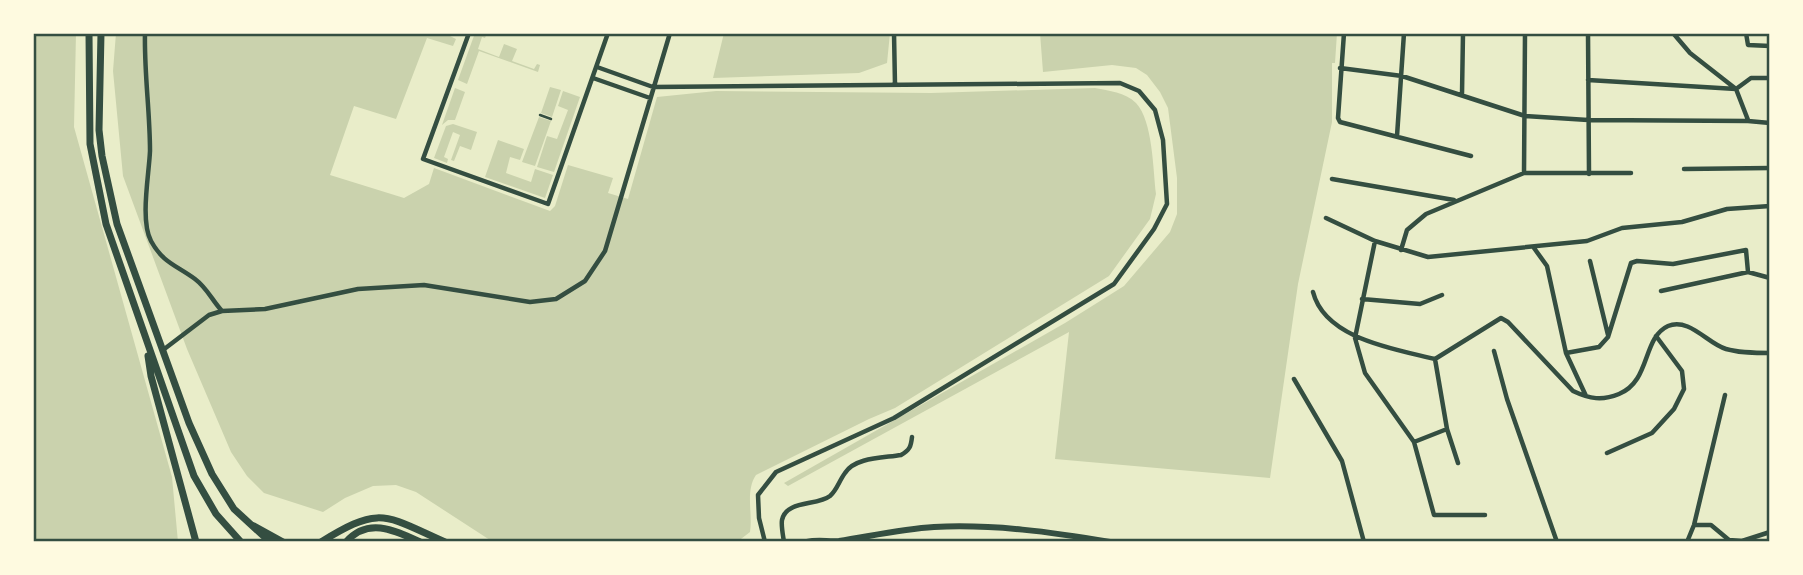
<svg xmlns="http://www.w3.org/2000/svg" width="1803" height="575" viewBox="0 0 1803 575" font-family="Mulish,sans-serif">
	<rect width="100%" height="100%" fill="#e9edc9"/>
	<path fill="#cad2ad" d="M33,33H76L74,127L172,477L178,542H33Z
		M116,33H444L456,39L453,46L427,38L396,119L354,106L330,175L404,198L429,184L434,168L550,211L555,206L568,165L613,178L608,193L628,199L657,97L716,91L931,93L1095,88C1109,91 1125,92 1136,103C1153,121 1153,170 1156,194L1150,219L1109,276L895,408L869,419L756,475C745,491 753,514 750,532L737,542H493L416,492L396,485L373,486L345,498L323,512L264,493L247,476L231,452L187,349L123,176L113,71Z
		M475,33H487L485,38L482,37L478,49L499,57L504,44L517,49L512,61L534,69L537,64L540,65L538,72L479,51L467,84L458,80Z
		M724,33H890L887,63L859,73L713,78Z
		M1040,33H1337L1335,63H1332V122L1298,284L1270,478L1055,459L1069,332L788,486L784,483L1065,323L1124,286L1170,232L1177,214V178L1168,108L1160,92L1147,75L1136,68L1112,65L1043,72Z
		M550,87L561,90L552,117L541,113Z
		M455,88L465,92L455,120H448L442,125Z
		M563,91L580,97L554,172L537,167L547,136L557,139L568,110L558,106Z
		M539,117L551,121L535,166L522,162Z
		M453,124L477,132L471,150L460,146L454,161L451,160L460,135L453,132L444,157L448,159L447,163L434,158L446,126Z
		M498,140L524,149L520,160L510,157L506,173L531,182L535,169L553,175L545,198L485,177Z"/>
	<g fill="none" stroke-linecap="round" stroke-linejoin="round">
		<path stroke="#344e41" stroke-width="2.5" d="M540,115L551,119"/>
		<path stroke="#344e41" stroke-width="4.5" d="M145,33C144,72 150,112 150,151C149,175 140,220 151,241C163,263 176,265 195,279C207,288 212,300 222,311
			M469,33L423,159L548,204L608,33
			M894,33L895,85
			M1344,33L1338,118L1340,122L1471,156
			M1588,33L1589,174
			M1673,33L1690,53L1736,89L1748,120
			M1746,33L1748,45L1770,46
			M597,67L653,87L1120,83L1139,91L1155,110L1163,140L1167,204L1154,229L1114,284L894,418L776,472L758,495L759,518L765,542
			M1340,68L1402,76L1525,116L1588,120L1748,121L1770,123
			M593,78L650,98
			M1588,80L1736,89L1751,78H1770
			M1462,94L1463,33
			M1397,136L1404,33
			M1684,169L1770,168
			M1524,173L1525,33
			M1332,179L1454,200
			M1326,218L1375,241L1428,257L1587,241L1622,228L1682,222L1727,209L1770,206
			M1375,241L1355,338L1365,373L1414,442L1434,515H1485
			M1534,248L1547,266L1566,353L1586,396
			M1401,250L1407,230L1426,214L1524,173H1631
			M1590,261L1608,335
			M1661,291L1748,272L1770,278
			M1313,292C1325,339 1395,349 1435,359L1501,318L1508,322L1573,391C1590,399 1602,401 1619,394C1651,381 1642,338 1668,326C1689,317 1708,344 1726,349C1741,353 1755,353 1770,353
			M1362,299L1420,304L1442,295
			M163,350L209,315L222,311L265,309L358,289L424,285L530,302L556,299L585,281L605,251L670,33
			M1494,351L1507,399L1557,542
			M1566,353L1599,347L1608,337L1631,263L1637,261L1673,264L1746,250L1748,272
			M1435,359L1447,429L1458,463
			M1294,379L1342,461L1364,542
			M1414,442L1447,429
			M1607,453L1652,433L1674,409L1684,389L1682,371L1656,336
			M1694,525H1711L1729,540L1742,541L1770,532
			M784,542C783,535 781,526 782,520C786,500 817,506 830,496C837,490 839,481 845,473C855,457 884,458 901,455C910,450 911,446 912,437
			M1687,542L1694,525L1725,395"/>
		<path stroke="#344e41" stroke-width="6" d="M807,542C818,539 828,542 839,541C871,536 902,529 934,527C993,524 1052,532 1110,542"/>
		<path stroke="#344e41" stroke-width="7" d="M89,33L90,144L106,224L194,476L216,514L241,542
			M101,33L99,130L102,156L117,224L189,423L212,474L234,509L270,542
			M148,356L151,376L196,542
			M254,526L283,542
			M321,542C381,505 384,515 445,542
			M346,542C368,517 394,530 420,542"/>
	</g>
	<rect width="1803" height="575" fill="none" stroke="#fefae0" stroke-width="70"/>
	<rect x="35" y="35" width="1733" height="505" fill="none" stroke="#344e41" stroke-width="2.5"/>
</svg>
